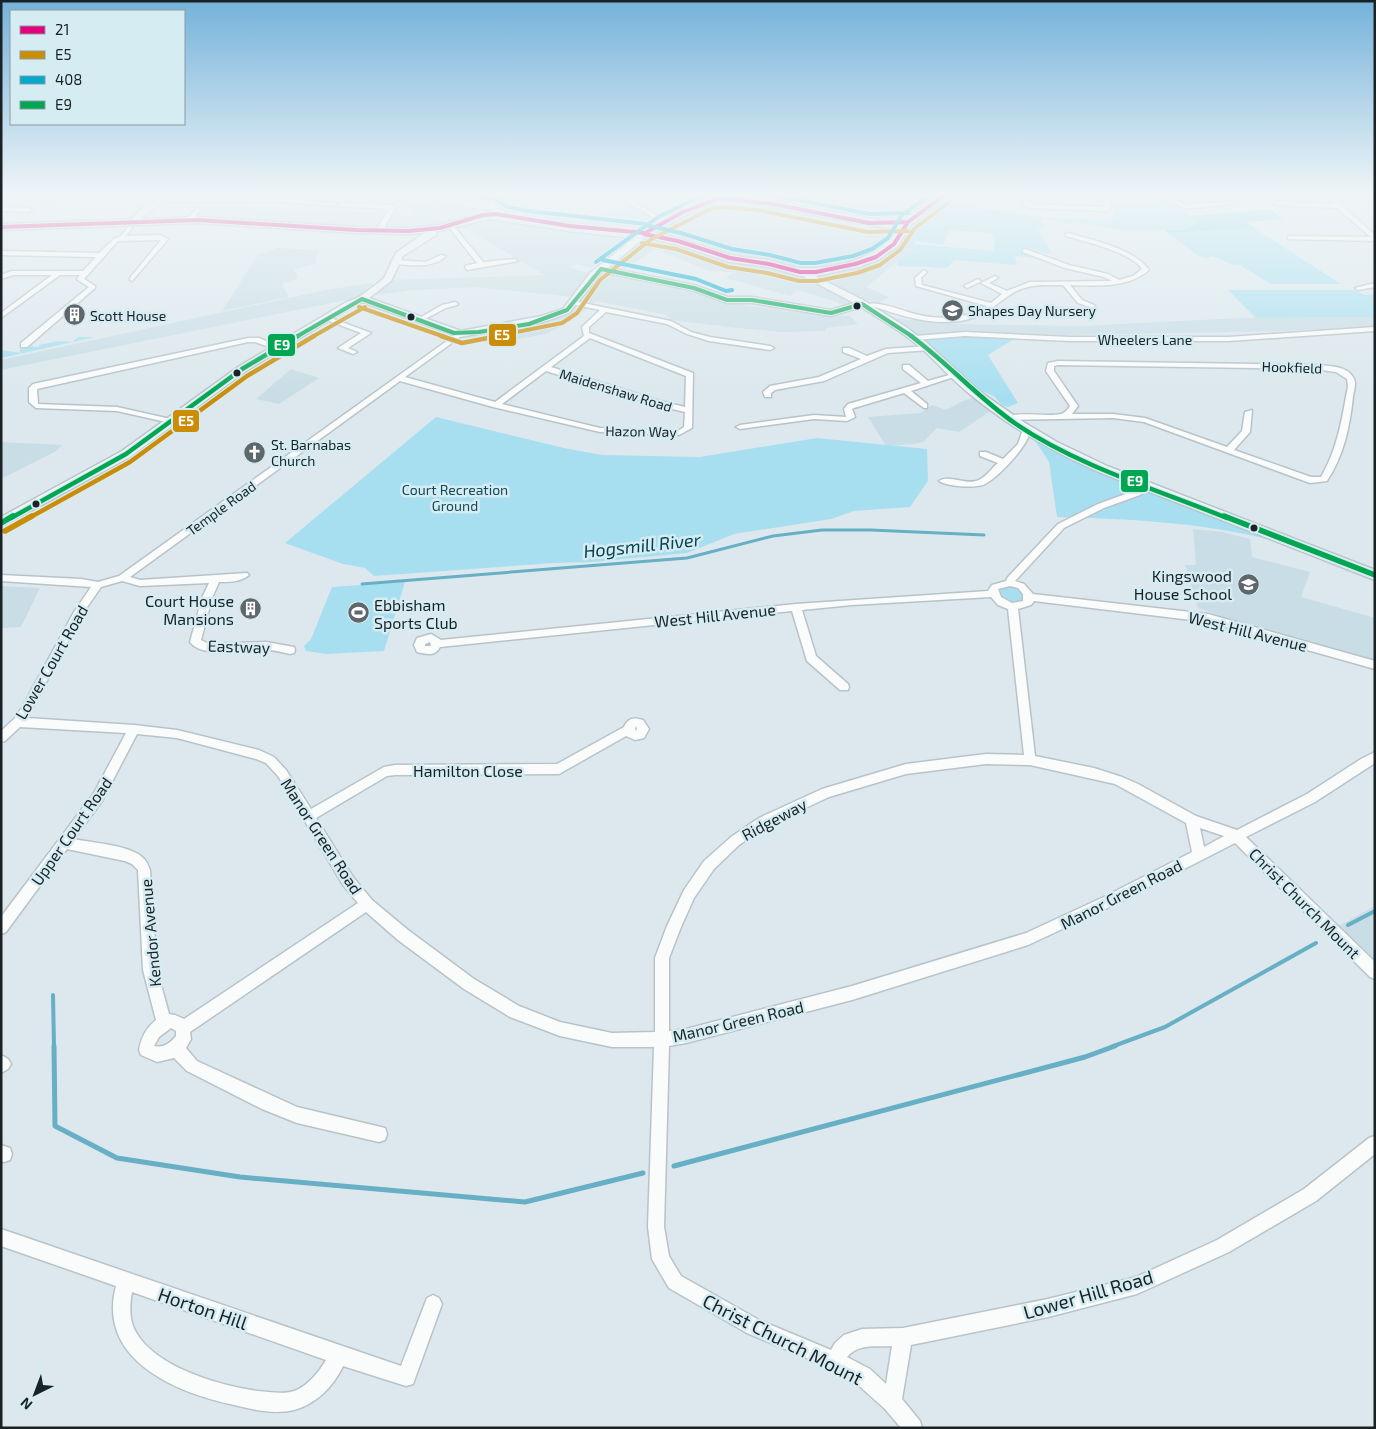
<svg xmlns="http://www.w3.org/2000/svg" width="1376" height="1429" viewBox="0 0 1376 1429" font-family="'Exo 2',sans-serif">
	<rect width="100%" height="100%" fill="#dce8ed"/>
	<path fill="#c8dde5" d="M361,196H518L520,204L546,211L599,216L609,210H623L636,207L658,221L667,224L703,206L722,201L737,202L803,212L849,225L890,231L896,234L889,245L920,250L918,254L901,259L866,287L889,297L877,304L862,298L844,306L837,302L798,290L790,296L726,278L734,272L709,271L655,249L626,269L599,262L591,268L577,264L568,267L588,273L572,297L477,287L414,290L375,295L391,280L545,275L461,226L479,221L417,228H384L224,218H194L204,208L220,206L298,211L403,212L401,216H411L415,210Z
		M733,196H852L917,210L904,218L884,222Z
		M277,248L318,250L315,264L294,269L298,278L282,284L289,297L222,311L258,255Z
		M605,273L693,291L713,297V301L810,314L850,316L858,324L826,328L825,331L782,332L738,328L671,320L667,315L596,301L592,304L580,301L593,283Z
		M373,283L356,298L1,370V360L326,290Z
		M579,306L587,308L570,322L546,334L490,344L462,336L550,320L565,316Z
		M1375,317V326L1281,331L1066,335L969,332L919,336L892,318L953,324L1082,326L1239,318Z
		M291,369L319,378L279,404L256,399Z
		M973,398L992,410L959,432L937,428L923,442L913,444L886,446L868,417L921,413L932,405L946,410L963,401Z
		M1,442L62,445L56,451L1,479Z
		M1193,529L1222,532L1250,539L1252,557L1310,572L1301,597L1375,618V662L1261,630L1198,608L1185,565H1196Z
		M1,586L40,588L21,627L1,628Z
		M1375,906V960L1339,926Z"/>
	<path fill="#a8dff0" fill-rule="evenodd" d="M852,196H938L917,209Z
		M1106,196H1160L1181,207L1179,208L1199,222L1183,230H1120L1076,222L1071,224L1041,219L1044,228L1038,229L1051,252L1047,254L1030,248L1024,252L1035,258L1015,256L1017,265L954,260L947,268L897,266L898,262L907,252L918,254L920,250L901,247L926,213L940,202L1040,217L1112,221L1115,210ZM950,230L987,233L995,236L994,251L914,244L916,241L943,245Z
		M1254,228L1341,284H1271L1240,265L1231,264L1213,256L1205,258L1197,255L1168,233Z
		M1228,290H1353L1365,295L1375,294V317L1256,318Z
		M980,335L1014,339L988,355L1018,403L1008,407L1002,405L994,396L976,389L950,363H948L920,339Z
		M78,337H95L1,358V350L22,353L19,351L23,347H31L27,346L32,342V346L39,347V345L58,341L72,342Z
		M436,417L564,448L602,455L700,457L817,438L927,449L928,481L910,507L854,511L831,519L734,534L687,553L592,562L554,563L374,576L365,568L343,564L285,543Z
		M1034,439L1091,469L1267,537V539C1197,522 1128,519 1057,517L1049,462Z
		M405,582L384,651L326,654L306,651L304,646L311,639L332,587Z
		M1008,586L1019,589L1024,594L1022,601L1011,603L1000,598L999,589Z"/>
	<path fill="#88d6ec" d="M1270,209L1283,219L1246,222L1254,228L1168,233L1165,230H1183L1198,223L1190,216Z"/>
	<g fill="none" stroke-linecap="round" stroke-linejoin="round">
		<path stroke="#66afc4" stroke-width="3" d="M362,584L687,558L773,536L822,530H871L984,535"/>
		<path stroke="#66afc4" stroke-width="4" d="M1348,925L1375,911
			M53,995L54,1047
			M1111,1047L1165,1027L1316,943"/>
		<path stroke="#66afc4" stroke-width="5" d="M54,1046L55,1126L117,1158L240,1177L525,1202L643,1173
			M674,1166L1085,1057L1115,1046"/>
		<defs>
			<path id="street" d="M54,196H61L48,203L43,202Z
				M133,196L285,198L338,204L335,206L285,202L166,201L157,198H136Z
				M617,196H624L668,222L663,223Z
				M1022,196H1028L1029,203L1032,204L1106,207L1099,196H1105L1112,207L1107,211L1031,208L1024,205Z
				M1159,196H1166L1187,205L1235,201L1238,203L1186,209Z
				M1328,196H1334L1341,205L1375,235V241L1288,239V237L1290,236L1371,237L1337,208L1277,205L1274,203L1277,201L1335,204Z
				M340,203L393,205L396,207L382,231L379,233L376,231L389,209L338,206Z
				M1,207L29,208L32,210L29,212L1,211Z
				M197,208L202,209L191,221H187V219Z
				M449,225H453L483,262L515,259L518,261L467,270L465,266L477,263L449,227Z
				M129,226L132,228L126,236L160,235L168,239L132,281L130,280V278L161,240L118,241L84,279L95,286V288L27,347H21V343L89,287L78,280L77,279L80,275H60L1,318V313L52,275H13L1,279V275L12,271H83L96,257L1,255V251L99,253L114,239L120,237Z
				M1068,233C1092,240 1135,249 1149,270C1129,288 1096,286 1070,285L1082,300L1094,305L1095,306L1092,308L1078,303L1063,285H1058C1047,285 1035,284 1024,288C1006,293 995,309 978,316C944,330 905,317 872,306L866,308L863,306C875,298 904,312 919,315C942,320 966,319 987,306L916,286L915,278L924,270L927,272L921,278L922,285L991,303L1002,294L981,283L995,276L998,278L989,283L1007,291L1030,282L1112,281L1104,277L1065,268L1023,252V250L1025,249L1069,265L1108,274L1119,280L1133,276L1142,269C1131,252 1086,242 1066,236L1065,235Z
				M441,255L446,256C432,269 412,265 394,264L391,262L394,260L426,262Z
				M978,279L981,281L980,282L967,288L964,286Z
				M1375,283V287L1358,290L1355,288Z
				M573,301L671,321L691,332L710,337L770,346L774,348L770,350L709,341L687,334L667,324L606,312L589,327V333L693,373L692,428L679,435L600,432L493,407L400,381L130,577L140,580L247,573L249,575C241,582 229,582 219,582L212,598L201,640L209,644L266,642L294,647L295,650L294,653L290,654C282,652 274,650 266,650C246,648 204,660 190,642L202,598L209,583L140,586L122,581L101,587L83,613L27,718L134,725L177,730L259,750L274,757L286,770L311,809L384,767L395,765L557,764L624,727C628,718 634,717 643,720L649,729L644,738L635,740L626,736L559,774L395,775L387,776L316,818L353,877L372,900L408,930L474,979L519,1006L560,1022L612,1033L655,1032V958L667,926L684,890L704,861L731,837L759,818L822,789L906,764L986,754L1024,755L1008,609L998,605L991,597L852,605L802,610L816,656L848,684L849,687L848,690H840L807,661L792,611L440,647C435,657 426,654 417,652L414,645L417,638L431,634L441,640L796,604L988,591L992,585L1006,581L1008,577L1058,524L1098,504L1134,491L1146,483L1150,486L1140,495L1104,508L1064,528L1015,581L1024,584L1033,594L1208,614L1375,661V669L1208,622L1034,601L1031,605L1018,609L1035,756L1094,768L1122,777L1138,784L1196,816L1237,830L1307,794L1361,759L1375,752V763L1315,802L1246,837L1375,962V979L1370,977L1235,843L1116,904L1028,945L852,1000L686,1043L669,1046L664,1227L669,1256L681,1276L759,1320L831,1350L835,1343L844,1335L862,1329L903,1328L1048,1299L1136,1277L1217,1240L1304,1189L1369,1138L1375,1136V1154L1316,1201L1229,1252L1137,1294L1048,1317L911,1345L902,1399L920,1421L922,1428H901L885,1409L856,1383L830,1368L747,1333L669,1288L652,1259L648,1227L654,1047H612L560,1036L510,1017L464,989L398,940L366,912L190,1032L191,1039L186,1048L197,1061L297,1107L385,1128L387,1134L385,1140L379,1142L297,1123L262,1109L187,1071L174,1058L157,1062L141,1055L139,1050C141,1038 146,1028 156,1020L143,970L138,870L132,864L125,861L67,849L6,932L1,934V917L94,793L126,733L20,727L5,741L1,742V731L14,719L23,706L74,612L91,587L1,581V575L81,579L98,582L119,576L458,333L464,334L405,377L495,402L584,336L582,327L600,310L571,304L570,303ZM590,338L686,376L685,407L660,401L551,367ZM546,371L655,405L685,412L684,427L678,431L600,428L502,404ZM1010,586L1018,588L1023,594V601L1012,603L1001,597L998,589ZM430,642L431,646H425V644ZM636,726L637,729L636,731L635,729ZM137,734L177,738L256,759L266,763L278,776L343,885L358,903L184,1019L175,1015L169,1014L157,970L150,870C148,865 146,860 142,857C129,845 92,843 74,839L102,801ZM986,764L1030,765L1115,784L1186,823L1192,852L1106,896L1026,933L852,986L686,1029L669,1031V958L681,927L694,898L714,869L739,845L767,826L829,797L906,774ZM1200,828L1224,836L1204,847ZM171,1028L176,1031V1036C170,1043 164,1048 154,1046L159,1037ZM892,1346L886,1384L870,1369L847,1357C858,1343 876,1347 892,1346Z
				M455,302L458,304L457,305L446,308L421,321L416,320L442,305Z
				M324,317H328L371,333L348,348L357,352L353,354L338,348L361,333L324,319Z
				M1375,327V331L1228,341H1070L965,336L915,340L911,338L915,336L965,332L1070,337H1228Z
				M248,338H259L282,348L278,350L255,342H248L37,389L38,404L117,407L175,420V424L117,411L36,408L29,402V388L33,384Z
				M927,346H930V350L888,353L824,381L775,390L771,393V397H765L763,392L770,386L819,377L861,359L843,352V348H849L867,356L886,349Z
				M1058,361L1314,365C1327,366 1346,365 1353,377C1357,383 1354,390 1353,396C1350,426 1344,455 1327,481L1310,483L1144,422L1113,418L1007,420V416C1025,412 1046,417 1061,414C1065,413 1068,409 1070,406L1046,371L1048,363ZM1058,365L1314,369L1336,372L1347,379L1348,386C1342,418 1338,448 1321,477H1311L1234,450L1250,432L1252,410L1245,412L1242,431L1227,447L1145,418L1113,414H1072L1078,406L1054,371V366Z
				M903,365H909L928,381L956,373L960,375L911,391L927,404V408H924L904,393L854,408L852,409L855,417L847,421L814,419L740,429L736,427L740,425L814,415L846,417L844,409L848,404L921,383L903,369Z
				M1030,430L1034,432L1029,435C1024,450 998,477 985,484C976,489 946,486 939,481C949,474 967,486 979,480C986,477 992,468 998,463L980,456V452H986L1003,459L1018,444L1022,432Z
				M3,1056L8,1059L11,1064L8,1069L1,1073V1057Z
				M1,1145L10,1148L12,1154L10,1160L4,1162L1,1161Z
				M1,1229L401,1366L427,1298L433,1295L439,1298L442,1304L413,1384L406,1386L343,1366C333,1387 316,1404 294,1410C273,1415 250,1409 230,1404C172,1391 97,1358 116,1286L1,1246ZM132,1292L326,1360C319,1372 309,1384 297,1390C285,1395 270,1392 258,1391C220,1386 149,1366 133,1326C129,1315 130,1303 132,1292Z"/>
			<path id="secondary" d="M166,196H175L147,213L137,224H131V220L141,209Z
				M490,196H498L499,200L494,208H491L487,206L491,200Z
				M431,228H437L436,235L403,256L391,281L369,298L461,331L541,316L563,309L591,272L641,233L644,234V238L608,268L694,285L728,297H752L831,310L854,303L795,272L797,270H803L863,300L906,327L927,343L979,391L1025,423L1057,442L1107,466L1375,570V580L1099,472C1053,452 1010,427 971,395C953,381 938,363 921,348C903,332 882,320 861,307L831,316L752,303H727L692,290L602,272L569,313L543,322L460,337L362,302L351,307L246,371L130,457L1,527V517L122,451L238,367L345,303L359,297L377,284L384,278L396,253Z"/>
			<path id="primary" d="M428,196H442L471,202L491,203L509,215L505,218L489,209L471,208L429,198Z"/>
			<path id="highway" d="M719,196L773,201L901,224L904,220L937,196H948L912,224L898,246L880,259L859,267L816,276H800L769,267L730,262L675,244L646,238L641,239L568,231L489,219L440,231L408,234L357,233L198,223L1,230V224L198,217L357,227L408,228L440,225L489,213L568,225L639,232L679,210L706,198ZM726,201L773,207L897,230C879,258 835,270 802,268C791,268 780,263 769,260C757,258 744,258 731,255C705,248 681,238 655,233C677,220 700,204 726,201Z"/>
		</defs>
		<use href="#street" stroke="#b9c3c7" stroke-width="3"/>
		<use href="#secondary" stroke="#b9c3c7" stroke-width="3"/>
		<use href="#primary" stroke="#bcc2c5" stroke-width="2"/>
		<use href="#highway" stroke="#bcc2c5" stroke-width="3"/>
		<use href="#street" fill="#fafcfc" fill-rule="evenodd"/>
		<use href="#secondary" fill="#f0f6f8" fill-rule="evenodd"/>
		<use href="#primary" fill="#e7f0f3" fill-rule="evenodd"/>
		<use href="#highway" fill="#dbe9ed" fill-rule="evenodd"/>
		<defs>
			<path id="bus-1" d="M1,227L198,220L357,230L408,231L440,228L483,215L496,214L570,226L645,233
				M645,233L683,212L720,198L773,204L869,223L908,222
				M644,234L678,241L730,258L769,264L800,272H816L855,264L876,257L894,244L908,222L943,196"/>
			<path id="bus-2-far2" d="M642,243L676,249L728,267L767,273L799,281H817L857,273L880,265L900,250L915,228L948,203
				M359,307L445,337
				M312,337L365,307
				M492,337L562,323L577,313L600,280L650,240L712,208L724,207L757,210L868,232L908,231"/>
			<path id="bus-2-far1" d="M441,336L462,343L498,336
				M29,518L130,462L247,376L314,336"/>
			<path id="bus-2" d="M5,531L32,516"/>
			<path id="bus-3" d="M470,196L493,198L508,207L529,211L646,224
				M777,196L870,214L908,213
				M646,225L681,233L732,249L770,255L801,263H815L853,256L872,249L888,238L902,215L929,196
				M603,260L696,279L726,291L732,290
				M596,262L658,217L701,196"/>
			<path id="bus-4-far2" d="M296,337L362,299L454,333L479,332L529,324L567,310L601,269L694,288L727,300H752L831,313L862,304L913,337"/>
			<path id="bus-4-far1" d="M911,336C948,363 978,398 1016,424C1078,466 1158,490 1227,518
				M11,518L126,454L242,369L298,336"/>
			<path id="bus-4" d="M1224,516L1375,575
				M1,523L13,516"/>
		</defs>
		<use href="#bus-1" stroke="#d6ecf3" stroke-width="5.5"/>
		<use href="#bus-2-far2" stroke="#d6ecf3" stroke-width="5.5"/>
		<use href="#bus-2-far1" stroke="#d6ecf3" stroke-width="7"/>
		<use href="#bus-2" stroke="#d6ecf3" stroke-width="9"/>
		<use href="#bus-3" stroke="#d6ecf3" stroke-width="5.5"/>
		<use href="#bus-4-far2" stroke="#d6ecf3" stroke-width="5.5"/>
		<use href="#bus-4-far1" stroke="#d6ecf3" stroke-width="7"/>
		<use href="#bus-4" stroke="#d6ecf3" stroke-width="9"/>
		<use href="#bus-1" stroke="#e5007d" stroke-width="4"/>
		<use href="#bus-2-far2" stroke="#cb8c07" stroke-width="4"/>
		<use href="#bus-2-far1" stroke="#cb8c07" stroke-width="4.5"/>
		<use href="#bus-2" stroke="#cb8c07" stroke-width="5.5"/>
		<use href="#bus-3" stroke="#00a9ce" stroke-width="4"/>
		<use href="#bus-4-far2" stroke="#00a651" stroke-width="4"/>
		<use href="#bus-4-far1" stroke="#00a651" stroke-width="4.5"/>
		<use href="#bus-4" stroke="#00a651" stroke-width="5.5"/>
	</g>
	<linearGradient id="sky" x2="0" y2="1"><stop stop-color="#74b2da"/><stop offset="0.49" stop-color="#eff5f7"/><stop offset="1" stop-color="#eff5f7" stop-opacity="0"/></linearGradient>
	<rect width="1376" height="396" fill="url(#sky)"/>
	<defs>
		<symbol id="school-disc" viewBox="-11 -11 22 22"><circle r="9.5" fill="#5e676b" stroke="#d6ecf3"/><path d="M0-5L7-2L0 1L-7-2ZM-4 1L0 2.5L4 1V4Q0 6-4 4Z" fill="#fff"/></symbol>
		<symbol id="building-disc" viewBox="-11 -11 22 22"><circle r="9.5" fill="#5e676b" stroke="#d6ecf3"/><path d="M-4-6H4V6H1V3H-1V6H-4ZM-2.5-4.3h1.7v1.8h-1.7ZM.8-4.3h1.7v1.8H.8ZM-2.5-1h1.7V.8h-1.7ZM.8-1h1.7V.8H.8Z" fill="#fff"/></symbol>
		<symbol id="church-disc" viewBox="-11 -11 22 22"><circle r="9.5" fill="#5e676b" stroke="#d6ecf3"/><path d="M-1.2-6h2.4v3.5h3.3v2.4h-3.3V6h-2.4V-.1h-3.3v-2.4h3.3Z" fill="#fff"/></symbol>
		<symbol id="stadium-disc" viewBox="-11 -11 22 22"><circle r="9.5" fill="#5e676b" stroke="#d6ecf3"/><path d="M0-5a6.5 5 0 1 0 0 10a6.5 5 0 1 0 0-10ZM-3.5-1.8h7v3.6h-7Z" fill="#fff"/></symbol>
	</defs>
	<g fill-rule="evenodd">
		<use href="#school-disc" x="940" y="298" width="25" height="25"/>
		<use href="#building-disc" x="62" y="302" width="25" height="25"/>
		<use href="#church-disc" x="242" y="440" width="25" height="25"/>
		<use href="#school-disc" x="1236" y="572" width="25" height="25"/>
		<use href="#building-disc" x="238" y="596" width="25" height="25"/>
		<use href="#stadium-disc" x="346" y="600" width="25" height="25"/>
	</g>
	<g fill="#1a2225" stroke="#d6ecf3" stroke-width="2">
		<circle cx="857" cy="306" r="4.5"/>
		<circle cx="411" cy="317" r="4.5"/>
		<circle cx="237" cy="373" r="4.5"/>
		<circle cx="36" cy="504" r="4.5"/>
		<circle cx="1254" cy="528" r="4.5"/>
	</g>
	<g text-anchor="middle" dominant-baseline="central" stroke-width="5" stroke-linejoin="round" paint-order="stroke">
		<g font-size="14" fill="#1a2225" stroke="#d6ecf3" text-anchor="start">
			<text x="968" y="310">Shapes Day Nursery</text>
			<text x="90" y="315">Scott House</text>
			<text x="271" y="444">St. Barnabas<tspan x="271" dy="16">Church</tspan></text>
		</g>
		<g font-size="14" fill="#1a2225" stroke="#d6ecf3">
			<text x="1145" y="339">Wheelers Lane</text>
			<text transform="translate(1292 367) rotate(2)">Hookfield</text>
			<text transform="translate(616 390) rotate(17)">Maidenshaw Road</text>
			<text transform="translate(641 431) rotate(1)">Hazon Way</text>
			<text transform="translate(221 508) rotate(-36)">Temple Road</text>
		</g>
		<g font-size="14" fill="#124a59" stroke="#d6ecf3">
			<text x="455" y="489">Court Recreation<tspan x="455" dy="16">Ground</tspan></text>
		</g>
		<g font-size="16" fill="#1a2225" stroke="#d6ecf3" text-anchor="end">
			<text x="1232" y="575">Kingswood<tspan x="1232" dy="18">House School</tspan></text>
			<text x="234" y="600">Court House<tspan x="234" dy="18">Mansions</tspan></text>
			<text x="374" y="604" text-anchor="start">Ebbisham<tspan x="374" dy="18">Sports Club</tspan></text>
		</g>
		<g font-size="16" fill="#1a2225" stroke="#d6ecf3">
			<text transform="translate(715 615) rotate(-6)">West Hill Avenue</text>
			<text transform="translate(1248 631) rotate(14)">West Hill Avenue</text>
			<text transform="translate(239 646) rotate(2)">Eastway</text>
			<text transform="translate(51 662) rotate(-60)">Lower Court Road</text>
			<text x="468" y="770">Hamilton Close</text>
			<text transform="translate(774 819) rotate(-28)">Ridgeway</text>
			<text transform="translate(71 831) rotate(-55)">Upper Court Road</text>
			<text transform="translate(322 836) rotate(57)">Manor Green Road</text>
			<text transform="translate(1121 894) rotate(-27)">Manor Green Road</text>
			<text transform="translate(1305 903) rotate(45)">Christ Church Mount</text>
			<text transform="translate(150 933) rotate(-95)">Kendor Avenue</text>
			<text transform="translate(738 1021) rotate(-13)">Manor Green Road</text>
		</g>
		<g font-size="18" font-style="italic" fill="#064251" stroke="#d6ecf3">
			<text transform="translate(642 545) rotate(-6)">Hogsmill River</text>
		</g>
		<g font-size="19" fill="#1a2225" stroke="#d6ecf3">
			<text transform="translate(1088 1294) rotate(-16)">Lower Hill Road</text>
			<text transform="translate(203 1308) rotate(19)">Horton Hill</text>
			<text transform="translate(783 1339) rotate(27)">Christ Church Mount</text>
		</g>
	</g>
	<g stroke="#d6ecf3" stroke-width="2">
		<rect x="488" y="323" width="29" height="24" rx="5" fill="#cb8c07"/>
		<rect x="267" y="333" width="29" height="24" rx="5" fill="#00a651"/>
		<rect x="172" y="409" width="28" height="24" rx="5" fill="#cb8c07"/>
		<rect x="1120" y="469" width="29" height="24" rx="5" fill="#00a651"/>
	</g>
	<g font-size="14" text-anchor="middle" font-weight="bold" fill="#fff">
		<text x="502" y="340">E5</text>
		<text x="282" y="350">E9</text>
		<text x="186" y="426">E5</text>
		<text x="1135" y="486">E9</text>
	</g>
	<rect width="1376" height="1429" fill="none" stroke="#1a2225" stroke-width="5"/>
	<rect x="10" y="10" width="175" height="115" fill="#d6ecf3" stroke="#8b9ba1"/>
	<rect x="20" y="26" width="25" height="8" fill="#e5007d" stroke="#8b9ba1"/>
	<text x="55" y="35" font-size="15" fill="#1a2225">21</text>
	<rect x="20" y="51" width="25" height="8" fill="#cb8c07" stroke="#8b9ba1"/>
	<text x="55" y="60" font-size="15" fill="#1a2225">E5</text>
	<rect x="20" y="76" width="25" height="8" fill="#00a9ce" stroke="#8b9ba1"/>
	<text x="55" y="85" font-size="15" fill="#1a2225">408</text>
	<rect x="20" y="101" width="25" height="8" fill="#00a651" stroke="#8b9ba1"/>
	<text x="55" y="110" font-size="15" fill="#1a2225">E9</text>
	<g transform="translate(35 1394) rotate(222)" stroke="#d6ecf3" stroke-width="4" paint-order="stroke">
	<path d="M0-4L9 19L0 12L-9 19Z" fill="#1a2225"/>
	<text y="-8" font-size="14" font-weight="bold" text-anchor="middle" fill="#1a2225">N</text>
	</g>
</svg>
